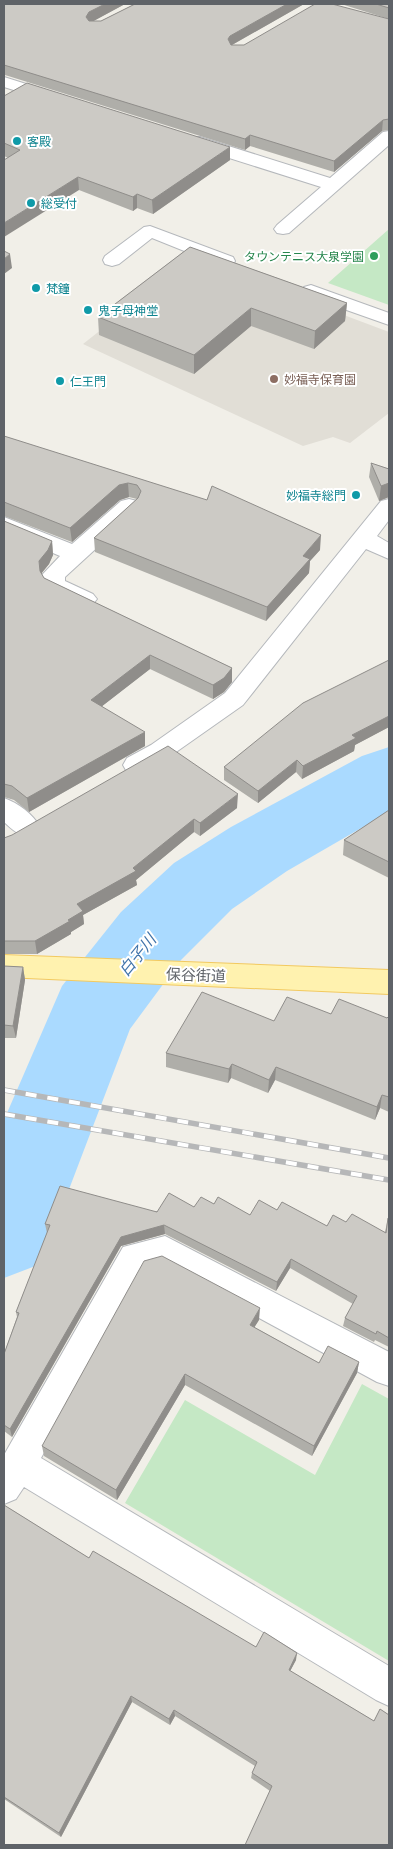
<svg xmlns="http://www.w3.org/2000/svg" width="393" height="1849" viewBox="0 0 393 1849" font-family="Quicksand,'Noto Sans JP',sans-serif">
	<rect width="100%" height="100%" fill="#f1efe8"/>
	<path fill="#e1ded6" d="M192,258L389,332V413L350,443L333,437L303,446L83,344Z"/>
	<path fill="#c5e8c5" d="M389,229V305L328,283Z
		M362,1384L389,1399V1661L125,1503L185,1400L315,1475Z"/>
	<g fill="none" stroke-linecap="round" stroke-linejoin="round">
		<path fill="#aadaff" fill-rule="evenodd" d="M389,747V812L287,871L232,909L181,960L130,1029L52,1234L38,1265L4,1278V1120L62,986L121,912L174,863L231,827L362,756Z"/>
		<defs>
			<path id="minor" d="M4,77L61,95L63,98L61,101L55,103L4,87Z
				M389,131V145L289,233L283,234L277,233L274,229L277,225L321,187L188,145L186,141L188,137H200L330,178L383,132Z
				M150,226L233,257L235,261L233,265L226,267L219,265L152,238L119,264L112,266L105,264L103,260L105,256L144,227Z
				M311,285L389,313V325L304,295L302,291L304,287Z
				M129,499L137,501L140,506L137,511L65,577V581L93,594L97,599L93,604L85,607L77,604L46,590L43,585L42,575L60,556L4,532V517L72,544L121,501Z
				M389,499V520L377,536L389,543V559L366,549L243,705L169,757L145,772L136,774L127,772L123,765L127,758L151,745L225,693L381,501Z
				M4,798C18,803 33,814 40,827L36,834C22,839 15,832 4,822Z
				M165,1236L389,1352V1386L377,1382L163,1266L144,1271L41,1458L389,1666V1706L376,1700L24,1487L16,1499L4,1504V1455L123,1247Z"/>
			<path id="major" d="M4,955L389,970V994L4,977Z"/>
		</defs>
		<use href="#minor" stroke="#b5b8bc" stroke-width="2"/>
		<use href="#major" stroke="#f2c960" stroke-width="2"/>
		<use href="#minor" fill="#fff" fill-rule="evenodd"/>
		<use href="#major" fill="#fff2af" fill-rule="evenodd"/>
		<defs>
			<path id="rail" d="M4,1090L389,1158
				M4,1114L389,1180"/>
		</defs>
		<use href="#rail" stroke="#b6b7b8" stroke-width="5.5"/>
		<use href="#rail" stroke="#fff" stroke-width="4" stroke-dasharray="11" stroke-linecap="butt"/>
	</g>
	<path fill="#afaea9" d="M4,4H125L93,21H101L135,4H304L232,45H244L389,19V130L382,131L334,172L250,146L245,150L5,75L4,76Z
		M341,4H389V19Z
		M4,96L230,160L153,214L137,208L133,211L79,190L4,156Z
		M190,247L347,303L345,321L314,349L251,326L194,374L99,335L98,317Z
		M4,436L320,550L310,561L309,573L266,621L95,552L94,538L137,499L129,497L120,500L72,542L4,516Z
		M371,463L389,469V498V497L379,501L369,477Z
		M4,521L52,541L53,555L49,564L41,574L44,578L232,668V682L224,692L213,699L150,669L102,706L145,746L29,812L14,800L4,797Z
		M389,660V727L355,745L354,751L302,779L296,772L258,803L224,780V767Z
		M237,808L200,836L194,832L136,880L137,885L83,915L84,924L71,932V934L37,954H4V838Z
		M389,810V878L343,855L344,840Z
		M4,966L23,967L25,980L16,1038H4Z
		M331,1014L387,1018L389,1016V1112L380,1108L375,1120L275,1080L268,1093L231,1078L228,1083L166,1067V1053L274,1021Z
		M214,1204L250,1215L277,1210L327,1226L346,1222L385,1232L388,1218H389V1347L375,1340L374,1342L343,1326L345,1318L353,1304L290,1268L276,1291L165,1234L121,1246L12,1437L4,1431V1354L17,1317L16,1312L47,1233L45,1224L194,1207Z
		M259,1320L254,1327L319,1363L359,1362L357,1373L312,1456L185,1385L117,1500L44,1456L42,1446Z
		M4,1505L89,1558L256,1647L296,1660L290,1671L374,1721L380,1709L389,1715L270,1791L251,1778L252,1773L255,1766L175,1716L170,1725L132,1702L61,1837L4,1799Z"/>
	<path fill="#8f8d8a" d="M105,4H125L90,23L86,17L89,12Z
		M287,4H304L230,46L228,39L230,36Z
		M383,120L382,131L334,172V161Z
		M250,135V146L245,150V139Z
		M230,147V160L153,214L152,200Z
		M78,177L79,190L4,237V223Z
		M137,194V208L133,211V197Z
		M10,254L12,268L4,274V259Z
		M347,303L345,321L314,349L315,331Z
		M251,308V326L194,374V355Z
		M128,483L129,497L120,500L72,542L70,528L119,485Z
		M389,483V497L379,501L381,486Z
		M321,535L320,550L310,561L309,573L266,621L267,607L303,556Z
		M52,541L53,555L49,564L40,575L39,561Z
		M150,655V669L92,714L91,700Z
		M232,668V682L224,692L213,699V685Z
		M389,716V727L355,745L354,751L302,779L303,766L352,735Z
		M145,732V746L29,812L27,798Z
		M297,760L296,772L258,803V791Z
		M238,794L237,808L200,836V823Z
		M194,819V832L136,880L137,885L83,915L84,924L71,932V934L37,954L35,941L68,920L77,904L133,868Z
		M23,967L25,980L16,1038L13,1026Z
		M232,1064L231,1078L228,1083L229,1069Z
		M276,1067L275,1080L268,1093L269,1080Z
		M382,1095L380,1108L375,1120L377,1107Z
		M164,1225L165,1234L121,1246L12,1437L10,1429L121,1237Z
		M291,1259L290,1268L276,1291L277,1282Z
		M260,1308L259,1320L249,1336L250,1325Z
		M359,1362L357,1373L312,1456L314,1446Z
		M185,1374V1385L117,1500L116,1490Z
		M297,1653L296,1660L287,1677L289,1670Z
		M131,1696L132,1702L61,1837L59,1833Z
		M174,1710L175,1716L170,1725L169,1719Z"/>
	<path fill="#cccac5" stroke="#8f8d8a" d="M4,4H105L89,12L86,17L89,21H101L135,4H287L230,36L228,39L231,45H244L315,4H332L389,19V119L383,120L334,161L250,135L245,139L4,65Z
		M376,4H389V8Z
		M27,83L230,147L152,200L137,194L133,197L78,177L4,223V160L20,150L4,143V96Z
		M190,247L347,303L315,331L251,308L194,355L98,317Z
		M4,251L10,254L4,259Z
		M4,436L207,500L212,486L321,535L303,556L310,559L267,607L94,538L138,498L141,491L137,485L128,483L119,485L70,528L4,502Z
		M371,463L389,469V483L381,486Z
		M4,521L52,541L48,550L39,561L40,571L44,578L232,668L224,678L213,685L150,655L91,700L145,732L27,798L12,786L4,784Z
		M389,660V716L352,735L356,738L303,766L297,760L258,791L224,767L303,703Z
		M168,746L238,794L200,823L194,819L133,868L136,871L77,904L83,911L68,920L70,921L35,941H4V838L12,835Z
		M389,810V862L344,840Z
		M4,966L23,967L13,1026L4,1025Z
		M202,992L274,1021L287,997L331,1014L339,999L387,1018L389,1016V1097L382,1095L377,1107L276,1067L269,1080L232,1064L229,1069L166,1053Z
		M60,1186L157,1212L169,1193L194,1207L201,1197L214,1204L218,1197L250,1215L259,1200L277,1210L282,1202L327,1226L333,1215L346,1222L352,1214L386,1233L388,1218H389V1338L377,1331L376,1334L345,1318L357,1296L291,1259L277,1282L164,1225L121,1237L10,1429L4,1425V1354L19,1313L16,1312L50,1225L45,1224Z
		M162,1256L260,1308L250,1325L319,1363L328,1346L359,1362L314,1446L185,1374L116,1490L42,1446L144,1261Z
		M4,1505L89,1558L93,1551L256,1647L264,1632L297,1653L289,1670L374,1721L380,1709L389,1715V1845H245L272,1786L252,1773L257,1762L174,1710L169,1719L131,1696L59,1833L4,1797Z"/>
	<g fill="#0f9aa8" stroke="#fff" stroke-width="2">
		<circle cx="17" cy="141" r="5"/>
		<circle cx="31" cy="203" r="5"/>
		<circle cx="36" cy="288" r="5"/>
		<circle cx="88" cy="310" r="5"/>
		<circle cx="60" cy="381" r="5"/>
		<circle cx="356" cy="495" r="5"/>
	</g>
	<circle fill="#2e9e5b" stroke="#fff" stroke-width="2" cx="374" cy="256" r="5"/>
	<circle fill="#8d6e63" stroke="#fff" stroke-width="2" cx="274" cy="379" r="5"/>
	<g text-anchor="middle" dominant-baseline="central" stroke-width="4" stroke-linejoin="round" paint-order="stroke">
		<g font-size="12" fill="#0d838f" stroke="#fff" text-anchor="start">
			<text x="27" y="141">客殿</text>
			<text x="41" y="203">総受付</text>
			<text x="46" y="288">梵鐘</text>
			<text x="98" y="310">鬼子母神堂</text>
			<text x="70" y="381">仁王門</text>
			<text x="346" y="495" text-anchor="end">妙福寺総門</text>
		</g>
		<g font-size="12" fill="#27864d" stroke="#fff" text-anchor="end">
			<text x="364" y="256">タウンテニス大泉学園</text>
		</g>
		<g font-size="12" fill="#785e54" stroke="#fff" text-anchor="start">
			<text x="284" y="379">妙福寺保育園</text>
		</g>
		<g font-size="15" fill="#5f6368" stroke="#fff">
			<text transform="translate(196 975) rotate(2)">保谷街道</text>
		</g>
		<g font-size="16" font-style="italic" fill="#4174aa" stroke="#fff">
			<text transform="translate(137 955) rotate(-51)">白子川</text>
		</g>
	</g>
	<rect width="393" height="1849" fill="none" stroke="#5f6368" stroke-width="10"/>
</svg>
